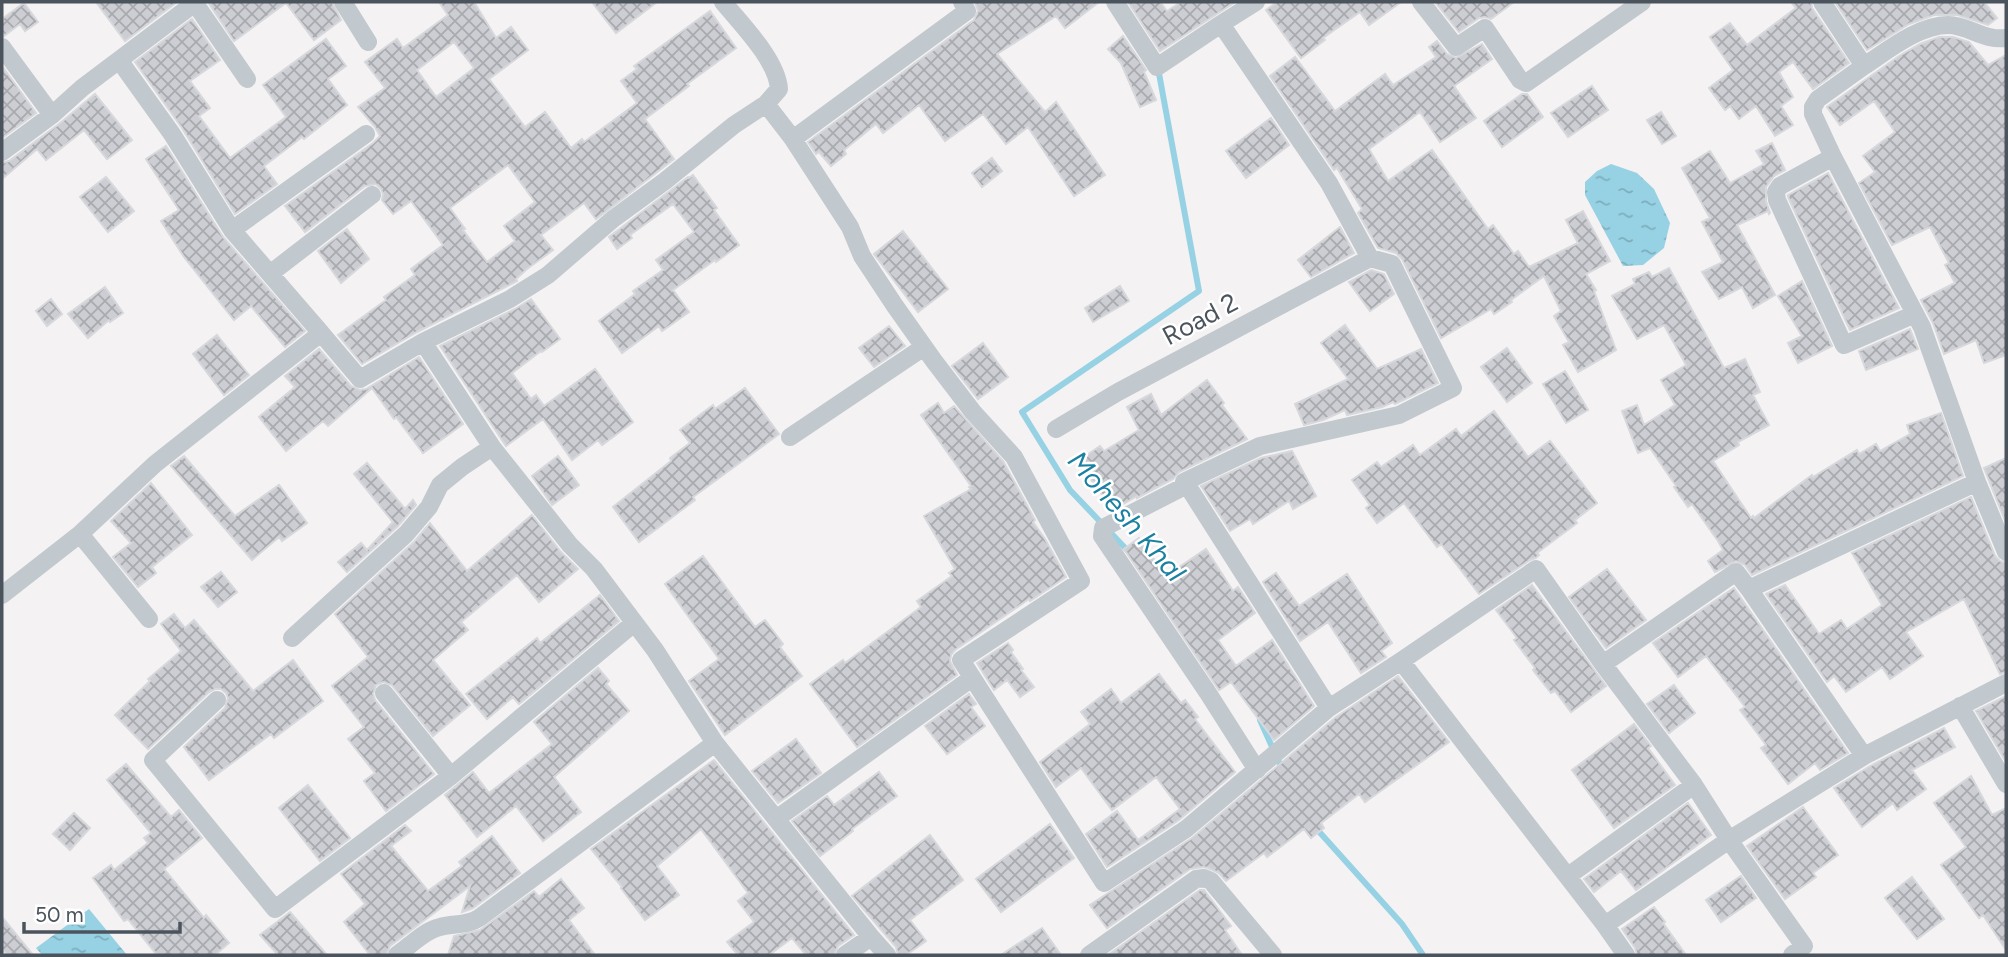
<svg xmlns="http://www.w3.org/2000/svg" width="2008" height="957" viewBox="0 0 2008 957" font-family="Figtree,sans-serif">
	<defs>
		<pattern id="water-ripples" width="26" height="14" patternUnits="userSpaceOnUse" patternTransform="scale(1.75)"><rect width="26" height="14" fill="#97d2e4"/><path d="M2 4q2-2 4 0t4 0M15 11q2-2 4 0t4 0" fill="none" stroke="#7dadbc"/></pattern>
		<pattern id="building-cross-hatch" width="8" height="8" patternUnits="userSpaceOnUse" patternTransform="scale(1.75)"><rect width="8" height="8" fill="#ccced3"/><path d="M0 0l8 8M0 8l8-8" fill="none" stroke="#a8aaae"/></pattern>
	</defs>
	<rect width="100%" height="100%" fill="#f4f2f2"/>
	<path fill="url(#water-ripples)" d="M1611,164L1637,173L1654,189L1670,223L1664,248L1643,265L1623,266L1585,195V182L1597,171Z
		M89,909L127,955H42L36,948Z"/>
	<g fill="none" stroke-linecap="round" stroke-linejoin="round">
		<path stroke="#97d2e4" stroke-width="6" d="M1129,552L1070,490L1022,412L1199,291L1158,68
			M1260,720L1283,771
			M1314,826L1402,924L1423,955"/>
	</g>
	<path fill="url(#building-cross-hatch)" stroke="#d6d8dc" stroke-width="2" fill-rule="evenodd" d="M96,2H177L125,41Z
		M208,2H332L341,20L314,40L286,3L234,41Z
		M439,2H474L496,38L511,27L528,50L489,79L525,127L545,112L571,148L582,139L584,142L637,103L621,81L637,69L634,66L710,11L736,48L687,84L689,86L645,119L674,159L596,219L584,203L541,235L553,250L527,269L516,279L517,281L417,332L362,364L338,335L386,300L384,297L415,275L411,269L443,245L411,201L393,214L382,200L383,194L381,189L376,184L365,186L305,232L285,206L373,143L380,136L375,127L358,107L385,88L365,62L397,39L403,48L448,15ZM454,42L474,68L436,97L417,70ZM508,165L535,202L504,226L515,241L487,262L463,230L465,229L450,208Z
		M592,2H657L616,33Z
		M975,2H1099L1065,28L1056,16L997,54L1045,112L1056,102L1105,175L1074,196L1028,127L1006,144L983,114L945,141L919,105L883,133L876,124L844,150L846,154L831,166L819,152L816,154L808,142L974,20L978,11Z
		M1128,2H1160L1167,11L1181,2H1235L1160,51Z
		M1277,2H1401L1369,25L1360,12L1323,38L1325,40L1301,58L1266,10Z
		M1435,2H1514L1491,19L1485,17L1479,18L1459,32Z
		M1791,2H1811L1812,8L1849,63L1813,89L1793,62L1779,72L1793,97L1781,106L1793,125L1775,136L1756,106L1739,119L1730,106L1725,110L1709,88L1733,70L1710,37L1730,23L1747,45L1796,8Z
		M1835,2H1984L1997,18L1988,25L1958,15H1934L1909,24L1867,50Z
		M24,3L38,22L25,31L20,24L4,36H2V19Z
		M192,19L220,60L190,81L210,108L199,116L230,158L286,117L263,85L326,39L346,66L328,79L347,105L304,139L302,137L264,166L277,184L235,214L182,128L135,62Z
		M1123,36L1146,70L1144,72L1156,100L1140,107L1121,63L1108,49Z
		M1939,37H1953L1969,42L1988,65L2006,55V355L1984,363L1976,340L1944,354L1933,323L1921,300L1955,283L1945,265L1949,263L1930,227L1892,245L1859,183L1875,172L1863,156L1895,132L1874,101L1840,125L1827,107L1899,56L1920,44Z
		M1437,41L1447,54L1456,58L1482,44L1492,59L1454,86L1476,118L1440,142L1420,112L1369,149L1388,181L1432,150L1488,229L1493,225L1514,254L1518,251L1529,267L1578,243L1566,220L1583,211L1610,261L1586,274L1596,290L1594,291L1616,350L1578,372L1563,345L1569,342L1554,316L1561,311L1544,276L1511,300L1512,302L1494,314L1491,309L1441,338L1402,259L1396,253L1378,248L1358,213L1362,209L1337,168L1334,170L1270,76L1295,57L1335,111L1385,74L1393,85L1436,57L1429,47Z
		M2,66L36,113L2,138Z
		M1592,86L1608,110L1568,137L1551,113Z
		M95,94L132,140L107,159L84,130L46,160L37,149L2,179V163L9,161L59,124Z
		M1522,94H1527L1543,117L1502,147L1484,121Z
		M1661,112L1676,136L1662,144L1647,120Z
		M1271,118L1289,145L1246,178L1226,151Z
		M1772,143L1785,170L1774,176L1766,187V201L1770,213L1769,214L1768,211L1737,225L1775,295L1753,308L1742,287L1719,299L1702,272L1723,262L1702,222L1710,218L1682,168L1710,151L1730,183L1764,164L1756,151Z
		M166,146L223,237L305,331L285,347L251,306L234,320L184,257L161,221L179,210L146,159Z
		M992,158L1002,171L982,187L972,173Z
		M1828,173L1899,308L1850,330L1788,197V195Z
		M693,175L717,208L714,210L739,245L716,262L715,260L673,290L689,312L662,331L659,326L622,353L599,321L635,294L633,291L663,270L656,260L694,232L673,204L630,235L632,238L617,249L609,237L688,177L689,178Z
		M106,177L134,211L108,232L80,197Z
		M1340,227L1354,253L1311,277L1298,260Z
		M347,229L369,259L341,283L318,251Z
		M903,231L948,289L918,312L874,254Z
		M1669,268L1724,368L1745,359L1760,392L1753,395L1769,425L1738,442L1739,445L1713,461L1751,518L1753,516L1754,518L1812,475L1813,477L1857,450L1859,454L1876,444L1880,451L1910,434L1907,425L1941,413L1963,476L1752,575L1745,565L1736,561L1715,572L1708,561L1723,550L1718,541L1692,504L1688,507L1674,487L1676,486L1650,448L1638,453L1622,411L1637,405L1644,425L1675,405L1661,380L1686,365L1664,325L1637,339L1612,296L1635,284L1633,279L1649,272L1652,277Z
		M1371,270L1384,274L1394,294L1370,311L1349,282Z
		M1802,281L1832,346L1798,363L1788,343L1802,336L1778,296Z
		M1120,286L1129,301L1093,322L1085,308Z
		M105,287L123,313L110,322L109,320L88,338L68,314Z
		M51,299L62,314L47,326L36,311Z
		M531,299L560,339L542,352L541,351L512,373L531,399L536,395L544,406L595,369L633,422L602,445L598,440L572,460L543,419L506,446L440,346L515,309Z
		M1345,325L1377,369L1421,349L1438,383L1395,404L1393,402L1382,407L1347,415L1345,410L1323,420L1304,425L1295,404L1348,379L1321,343Z
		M889,326L905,346L874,367L859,348Z
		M1910,329L1918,349L1866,370L1859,351Z
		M217,335L249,375L224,395L193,354Z
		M983,343L1008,377L978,399L952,366Z
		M1507,348L1532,383L1507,402L1481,367Z
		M319,349L351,386L360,390L366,389L419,357L463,424L423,453L396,417L394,419L372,388L328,426L323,421L286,451L259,417L295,387L285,376Z
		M1565,371L1588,410L1566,423L1543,384Z
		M1207,380L1224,403L1222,405L1247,439L1179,472L1173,479L1137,498V496L1113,510L1078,461L1100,446L1104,451L1139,430L1127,407L1151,394L1161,415Z
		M745,388L779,434L693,497L695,500L639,542L613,507L671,461L670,458L690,443L680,430L713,405L715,409Z
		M938,403L944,413L954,406L1003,461L1035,520L1033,522L1045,539L1066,577L1030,601L1029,599L955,650L951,655L950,661L957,675L857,747L810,684L843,660L845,663L921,607L917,601L952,576L949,573L955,569L924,516L971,489L969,487L971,486L921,415Z
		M1494,411L1528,457L1550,441L1597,503L1575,520L1577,523L1537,553L1539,555L1536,558L1530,560L1479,594L1441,544L1437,547L1404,503L1377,523L1366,508L1370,505L1352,480L1377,462L1381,467L1413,445L1420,455L1456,429L1461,436Z
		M1292,451L1316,496L1293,509L1289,501L1253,524L1250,519L1230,531L1201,486L1261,458Z
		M184,456L235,516L279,485L307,523L282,541L279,537L252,560L171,466Z
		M558,456L579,485L552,505L532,476Z
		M2006,458V523L1984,468Z
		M367,463L405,509L413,500L416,505L398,526L347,572L338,562L361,543L367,550L393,522L354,474Z
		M151,483L192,535L152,567L156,573L138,587L113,557L131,543L111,521Z
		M1971,497L1995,556L2000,561L2006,563V672L2000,674L1964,599L1906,632L1923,656L1890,679L1882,667L1846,692L1834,676L1827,682L1766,594L1785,585L1819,634L1841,620L1847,629L1882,605L1852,553Z
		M532,515L561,552L578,569L539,602L517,575L461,622L468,630L433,660L470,705L433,736L392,685L383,682L376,685L373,694L375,700L434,774L386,811L364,781L375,773L348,739L364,727L332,686L368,657L335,614L414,542L430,523L467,571Z
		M1139,538L1166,576L1206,549L1233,591L1238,587L1255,613L1218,640L1236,666L1272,640L1314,706L1274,740L1231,682L1219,690L1124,549Z
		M703,556L755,627L765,620L783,644L780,647L802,676L725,735L689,681L719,659L665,584Z
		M1607,569L1646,620L1606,648L1569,597Z
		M221,572L237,592L218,607L201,587Z
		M1276,573L1299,606L1347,574L1392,643L1381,651L1386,657L1361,673L1328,622L1300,641L1263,582Z
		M1532,585L1606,686L1571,712L1555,691L1551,693L1533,670L1535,668L1514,640L1517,638L1496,610Z
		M1734,588L1848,753L1820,770L1815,763L1788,784L1761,748L1766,745L1740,710L1745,707L1706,656L1678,677L1653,643Z
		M600,595L619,621L519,704L513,697L487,719L466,694L537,638L540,643Z
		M174,614L185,628L194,620L253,691L293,660L323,701L274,738L271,734L209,780L184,747L225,708L228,698L226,693L221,689H215L209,692L148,749L115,715L150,681L148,679L181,651L161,624Z
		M1008,643L1013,650L1011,652L1023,669L1021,670L1034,687L1020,697L1007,680L994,690L977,663Z
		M598,668L609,681L606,684L629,711L554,777L581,812L543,841L516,806L477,837L445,795L473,772L489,793L552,744L534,722Z
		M1159,674L1181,703L1185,700L1198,717L1195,719L1235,772L1179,820L1107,867L1086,834L1117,811L1138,840L1180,809L1156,777L1112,810L1081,768L1056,787L1040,762L1090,724L1081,712L1111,689L1121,703Z
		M1398,676L1449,742L1365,802L1359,794L1321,823L1324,828L1311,838L1304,829L1267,857L1264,853L1226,881L1219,873L1208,868L1203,867L1190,869L1107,928L1090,905L1192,838L1336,717Z
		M1674,685L1695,713L1669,733L1647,704Z
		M969,694L976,704L971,707L985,726L947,754L925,726Z
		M2006,696V762L1976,711Z
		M1634,724L1651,746L1648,748L1675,785L1614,828L1572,770Z
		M1944,728L1955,747L1912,770L1926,789L1897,810L1893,803L1862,827L1834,788L1870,766Z
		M796,739L821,773L778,803L752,771Z
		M714,760L854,935L838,946L834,955H806L792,938L769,955H738L727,942L754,922L738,901L748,893L701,829L657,866L679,895L645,920L621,888L622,887L591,849Z
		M126,764L171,817L179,810L202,838L164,869L204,918L206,915L229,943L215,955H157L128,919L124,921L93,878L111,865L114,870L148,843L144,838L151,833L107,780Z
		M879,772L897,796L852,829L853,831L820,856L792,821L827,796L834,805Z
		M1971,776L1992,815L2006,808V950L1983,915L1979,918L1941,865L1966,847L1934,803Z
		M308,785L350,838L320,861L279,808Z
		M1688,803L1711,835L1636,890L1621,871L1594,892L1584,879Z
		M1803,807L1838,855L1813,873L1816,877L1785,899L1747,846Z
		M74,813L90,828L70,850L53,834Z
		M1050,824L1074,858L1001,912L976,879Z
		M405,825L411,831L391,846L428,891L462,866L459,862L492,836L520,873L473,908L462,912L470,886L390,946L386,955H370L344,922L365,904L341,874Z
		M930,835L963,880L910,920L926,941L906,955H898L896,947L852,896Z
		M1741,876L1756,898L1721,922L1706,900Z
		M1912,877L1944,919L1917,939L1885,898Z
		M561,879L584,908L569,920L595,955H448L454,936L480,930L534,891L539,897Z
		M1200,890H1204L1231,926L1225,930L1242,955H1108Z
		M1654,907L1665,922L1663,923L1686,955H1637L1635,948L1622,929Z
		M290,912L327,955H278L260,935Z
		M2,917L33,955H7L2,949Z
		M1042,928L1061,955H1001Z"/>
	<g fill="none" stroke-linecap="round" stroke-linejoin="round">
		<path stroke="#c1c8ce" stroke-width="18" d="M194,2L247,79
			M343,2L368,42
			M1115,2L1157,67L1221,24L1329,183L1370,258L1392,264L1453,388L1399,415L1260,446L1184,482L1187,485
			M1421,2L1456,47L1485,28L1520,80L1526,83L1642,2
			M1822,2L1864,66C1887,51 1919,25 1948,25C1968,25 1984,41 2006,38
			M1221,24L1256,2
			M2,47L52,115
			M119,60L172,134L232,230L321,333L155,464L80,534L149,619
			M766,104L793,139L850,227L862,256L895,306L934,361L973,412L1014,457L1081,581L961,660L1104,883L1186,829L1329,708L1401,661L1536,569L1603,664L1694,785L1729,840L1804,946L1792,955
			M793,139L967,11L962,2
			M2,152L52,115L82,88L196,2
			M1833,157L1780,186L1776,192L1777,200L1844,345L1915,314
			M232,230L366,134
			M271,273L372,195
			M321,333L360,379L423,342L510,299L548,275L613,219L665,181L734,125L766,104L779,89C777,60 742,25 723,2
			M423,342L492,447L570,545L594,569L655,650L715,743L871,937L887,955
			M1056,429L1118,392L1370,258
			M790,437L924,347
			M1977,482L2006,552
			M1749,589L1864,756
			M2,595L80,534
			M292,638L406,534L429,507L440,485L462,467L492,447
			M1401,661L1605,925
			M1603,664L1736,572L1749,589L1977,482L1922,327L1833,157L1813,114V107L1818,99L1864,66
			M384,693L451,776
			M217,700L153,760L275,909L451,776L634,623
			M1960,706L2006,784
			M1257,770L1208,693L1102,536L1103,528L1187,485L1329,708
			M776,819L972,678
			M1568,876L1694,785
			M397,955C410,946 425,930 440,927C454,923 467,926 479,918L715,743
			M845,955L871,937
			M1089,955L1196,879L1204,878L1211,881L1273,955
			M1626,955L1605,925L1729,840L1864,756L2006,683"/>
	</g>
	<g text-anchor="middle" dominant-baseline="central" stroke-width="5" stroke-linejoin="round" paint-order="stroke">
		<g font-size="26" fill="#4b545d" stroke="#fff">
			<text transform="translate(1200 319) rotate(-28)">Road 2</text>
		</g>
		<g font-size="28" font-style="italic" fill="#1b80a1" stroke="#fff">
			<text transform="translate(1127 516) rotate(49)">Mohesh Khal</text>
		</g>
	</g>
	<rect width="2008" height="957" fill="none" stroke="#4b545d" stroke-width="7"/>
	<path d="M24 922v10h156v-10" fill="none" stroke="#4b545d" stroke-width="3.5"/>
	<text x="35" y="922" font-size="21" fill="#4b545d" stroke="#ffffff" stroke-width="5" paint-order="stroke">50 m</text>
</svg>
